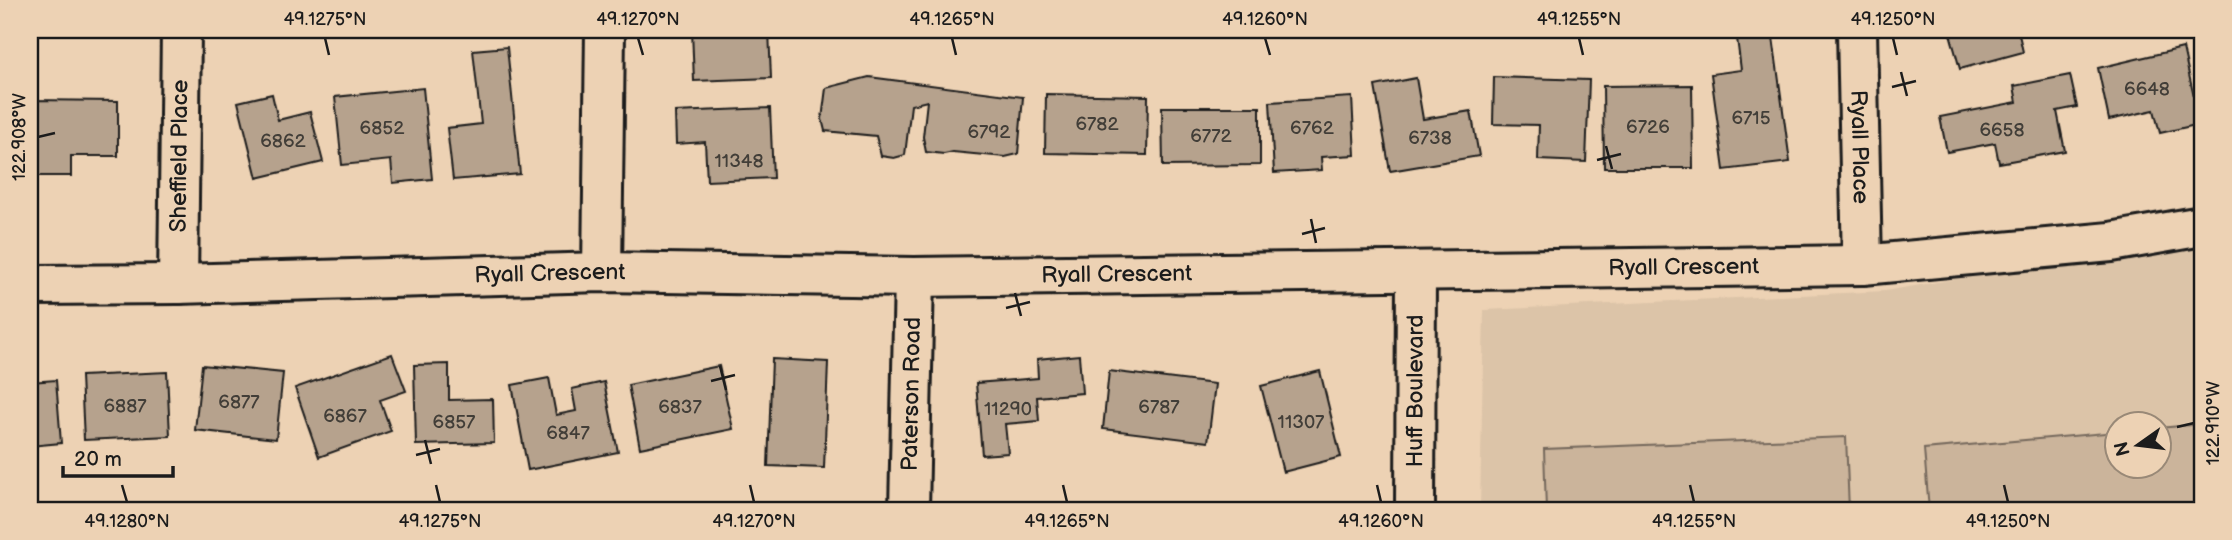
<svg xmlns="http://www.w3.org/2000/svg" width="2232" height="540" viewBox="0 0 2232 540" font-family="'Balsamiq Sans',sans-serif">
	<rect width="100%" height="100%" fill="#edd2b4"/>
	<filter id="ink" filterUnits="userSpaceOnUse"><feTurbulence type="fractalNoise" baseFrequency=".0143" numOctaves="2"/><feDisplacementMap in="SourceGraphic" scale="14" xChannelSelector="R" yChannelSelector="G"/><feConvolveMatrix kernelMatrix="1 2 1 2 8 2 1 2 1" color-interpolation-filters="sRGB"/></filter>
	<g filter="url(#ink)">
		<path fill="#dcc4a8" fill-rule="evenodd" d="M2202,237V510H1480L1484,310L1885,291ZM2116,424H2158V466H2116Z"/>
		<path fill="#cbb49b" stroke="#74685c" stroke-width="2" d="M2202,424V510H1929L1924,449L2116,432V466H2158L2159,428Z
			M1846,437L1849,510H1546L1544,449Z"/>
		<path fill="#b6a28d" stroke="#1c1c1c" stroke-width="2" d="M692,30H769L771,78L694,81Z
			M1736,30H1772L1790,162L1724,170L1711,74L1741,70Z
			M1949,30H2018L2023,52L1960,69Z
			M507,47L520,174L453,180L447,128L481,124L473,50Z
			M2183,48L2200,124L2160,133L2154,110L2109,120L2098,68Z
			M2070,75L2077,107L2057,111L2065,151L1999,163L1995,143L1947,152L1940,117L2017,102L2014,86Z
			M869,77L1023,97L1018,154L1005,157L953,152L944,154L926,152L923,137L927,101L911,105L905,155L894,158L881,156L876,136L825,131L822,119L826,88Z
			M1494,77L1589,80L1586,162L1538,160L1539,125L1493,124Z
			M1416,78L1423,119L1471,111L1479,156L1390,171L1375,86Z
			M1692,85L1693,168H1604L1603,86Z
			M423,88L432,179L393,183L391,160L342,165L335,97Z
			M272,94L278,120L310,112L323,162L257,178L238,102Z
			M1046,94L1148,96L1147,155L1045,153Z
			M1352,97L1355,155L1321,157L1322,170L1274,173L1270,102Z
			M30,100L118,101V156H71V176H30Z
			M1162,107H1260V165L1163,166Z
			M770,108L773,178L707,181L705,142L676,144L675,112Z
			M392,354L406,391L380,400L391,431L319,457L295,388Z
			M1079,355L1082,393L1037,397L1039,421L1005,424L1008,453L982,455L976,383L1038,378L1037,359Z
			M772,359L828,362L824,468L768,466Z
			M449,364V400L493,399L494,443L416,445L414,365Z
			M202,365L283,373L276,439L195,430Z
			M719,366L733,429L640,448L628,385Z
			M1109,371L1215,384L1208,442L1103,429Z
			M1320,371L1341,457L1283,472L1261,386Z
			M167,372L170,436L84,440L81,376Z
			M549,378L556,415L576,411L572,389L604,382L618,452L528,470L512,385Z
			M56,380L61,443L30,446V382Z"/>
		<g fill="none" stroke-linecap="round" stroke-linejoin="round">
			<defs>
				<g id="minor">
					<path id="s1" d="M1857,30L1862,265"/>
					<path d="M602,272L605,30"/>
					<path id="s2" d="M178,284L181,30"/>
					<path id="s3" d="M30,285L178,284L602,272L914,277L1862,265L2111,242L2202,226"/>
					<path id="s4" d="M909,510L914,277"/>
					<path id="s5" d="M1415,510L1416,272"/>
				</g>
			</defs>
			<use href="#minor" stroke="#1c1c1c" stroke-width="44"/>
			<use href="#minor" stroke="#edd2b4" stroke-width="38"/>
		</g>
	</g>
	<path fill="none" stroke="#1c1c1c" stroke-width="2.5" d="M325,38L329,55M638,38L643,55M952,38L956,55M1265,38L1270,55M1579,38L1583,55M1893,38L1897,55M1901,72L1907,96M1892,87L1916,81M38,137L55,133M1606,146L1612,169M1597,160L1621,154M1311,219L1316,243M1302,234L1325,228M1015,293L1021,316M1006,308L1030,302M720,366L726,390M711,381L735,375M2177,427L2194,423M425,440L431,464M416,455L440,449M122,485L127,502M436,485L440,502M750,485L754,502M1063,485L1067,502M1377,485L1381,502M1690,485L1694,502M2004,485L2008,502"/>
	<g text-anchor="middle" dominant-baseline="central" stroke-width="7" stroke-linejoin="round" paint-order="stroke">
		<g font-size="19" fill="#423e38">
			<text x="2147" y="89">6648</text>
			<text x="1751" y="118">6715</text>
			<text x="1097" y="124">6782</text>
			<text x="1648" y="127">6726</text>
			<text x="382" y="128">6852</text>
			<text x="1312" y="128">6762</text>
			<text x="2002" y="130">6658</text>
			<text x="989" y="132">6792</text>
			<text x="1211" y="136">6772</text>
			<text x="1430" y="138">6738</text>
			<text x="283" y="141">6862</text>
			<text x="739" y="161">11348</text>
			<text x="239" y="402">6877</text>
			<text x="125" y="406">6887</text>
			<text x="680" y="407">6837</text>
			<text x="1159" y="407">6787</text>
			<text x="1008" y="409">11290</text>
			<text x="345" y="416">6867</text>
			<text x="454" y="422">6857</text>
			<text x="1301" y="422">11307</text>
			<text x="568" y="433">6847</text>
		</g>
		<g font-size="23" fill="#1c1c1c" stroke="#edd2b4">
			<text stroke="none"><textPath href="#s1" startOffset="117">Ryall Place</textPath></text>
			<text stroke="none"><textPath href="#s2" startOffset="128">Sheffield Place</textPath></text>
			<text stroke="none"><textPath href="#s3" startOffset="1654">Ryall Crescent</textPath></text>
			<text stroke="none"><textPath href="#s3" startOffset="520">Ryall Crescent</textPath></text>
			<text stroke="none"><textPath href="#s3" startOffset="1087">Ryall Crescent</textPath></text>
			<text stroke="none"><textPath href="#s5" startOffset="119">Huff Boulevard</textPath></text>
			<text stroke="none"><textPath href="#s4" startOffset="116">Paterson Road</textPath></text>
		</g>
	</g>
	<rect width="2232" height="540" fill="none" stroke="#edd2b4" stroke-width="77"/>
	<g transform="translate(2138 445) rotate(256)"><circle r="33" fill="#edd2b4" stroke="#998977" stroke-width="2"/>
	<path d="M0-5L12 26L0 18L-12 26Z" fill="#1c1c1c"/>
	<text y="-10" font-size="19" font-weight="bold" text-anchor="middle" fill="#1c1c1c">N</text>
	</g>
	<path d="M63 466v10h110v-10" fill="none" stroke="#1c1c1c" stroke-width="3.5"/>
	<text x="74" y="466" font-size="21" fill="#1c1c1c" stroke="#edd2b4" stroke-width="5" paint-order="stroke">20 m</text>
	<rect x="38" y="38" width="2156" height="464" fill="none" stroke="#1c1c1c" stroke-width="2.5"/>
	<g font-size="18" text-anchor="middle" fill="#1c1c1c">
		<text x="325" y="25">49.1275°N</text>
		<text x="638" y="25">49.1270°N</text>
		<text x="952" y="25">49.1265°N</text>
		<text x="1265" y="25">49.1260°N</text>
		<text x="1579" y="25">49.1255°N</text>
		<text x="1893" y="25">49.1250°N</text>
		<text transform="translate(19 137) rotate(-90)" y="6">122.908°W</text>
		<text transform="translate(2213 423) rotate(-90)" y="6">122.910°W</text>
		<text x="127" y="527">49.1280°N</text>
		<text x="440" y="527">49.1275°N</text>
		<text x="754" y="527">49.1270°N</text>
		<text x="1067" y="527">49.1265°N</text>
		<text x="1381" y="527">49.1260°N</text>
		<text x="1694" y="527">49.1255°N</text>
		<text x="2008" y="527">49.1250°N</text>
	</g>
</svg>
